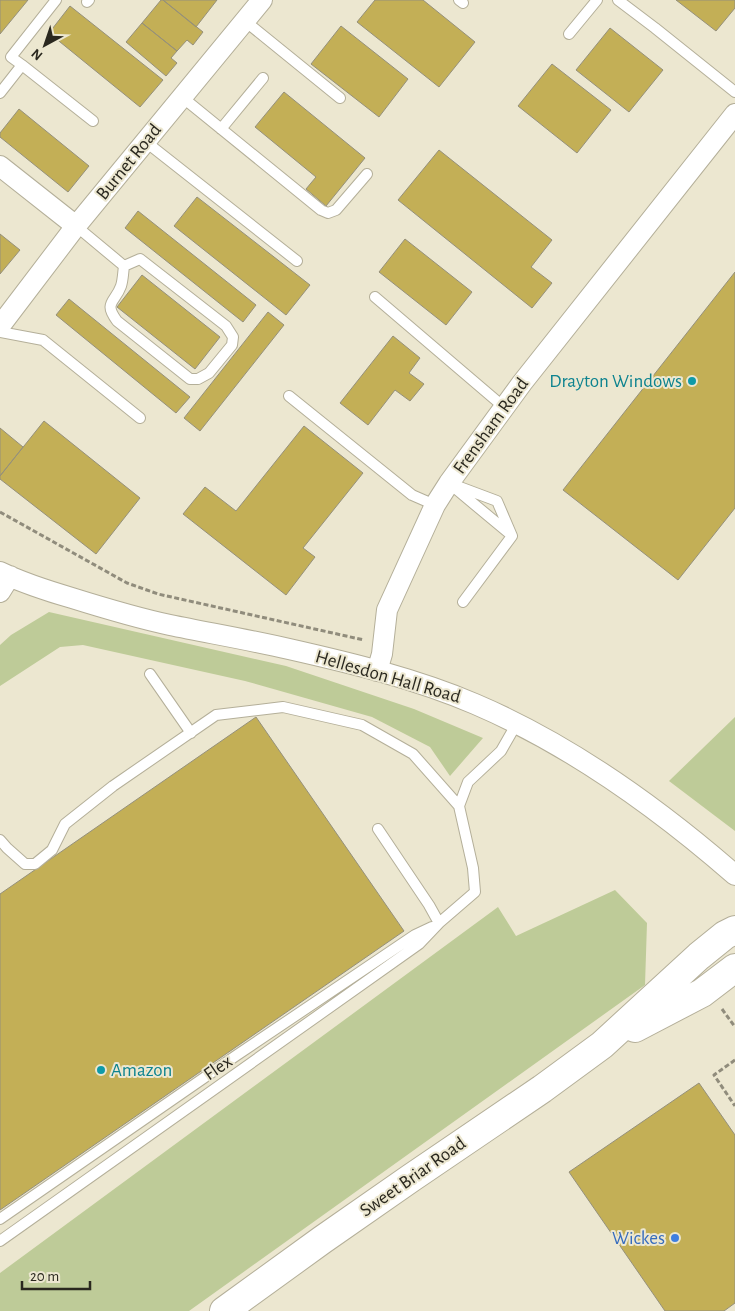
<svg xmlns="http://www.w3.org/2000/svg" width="735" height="1311" viewBox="0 0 735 1311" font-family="'Alegreya Sans',sans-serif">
	<rect width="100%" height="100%" fill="#ece7d0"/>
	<path fill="#becb98" d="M49,612L286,666L414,709L483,738L450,776L430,747L372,717L245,681L83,645L60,647L0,686V645L11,635Z
		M735,717V831L669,781Z
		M615,890L647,923L645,985L189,1311H0V1273L498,907L516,936Z"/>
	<path fill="#c3af56" stroke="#95907b" d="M0,0H28L0,34Z
		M161,0H163L203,32L193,45L187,40L177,51L142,23Z
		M163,0H217L196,27Z
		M375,0H423L475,42L439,87L357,22Z
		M676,0H735V8L716,31Z
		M70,6L163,80L140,107L49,33Z
		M142,23L177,51L171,58L177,63L166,76L126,42Z
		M341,26L408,79L379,117L311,64Z
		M610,28L663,70L629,112L576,70Z
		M552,64L611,110L577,153L518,106Z
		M284,92L365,158L326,206L306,189L316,177L255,127Z
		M19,109L89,166L68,192L0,137V133Z
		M439,150L552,240L531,267L552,283L532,308L398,200Z
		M197,197L310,285L286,315L174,226Z
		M138,211L256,305L243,322L125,228Z
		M0,234L20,250L0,274Z
		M405,239L472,292L446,325L379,272Z
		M735,272V508L678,580L563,490Z
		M142,275L220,337L195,369L117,307Z
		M69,299L190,397L176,413L56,315Z
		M268,312L284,325L200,431L184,418Z
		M393,336L420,358L409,373L424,384L410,401L395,390L368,425L340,403Z
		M44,421L140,498L96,554L0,479V476Z
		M304,426L363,473L303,548L315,557L286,595L183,514L205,487L236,511Z
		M0,428L23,447L0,476Z
		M256,717L404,931L0,1210V894Z
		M699,1083L735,1135V1303L724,1311H665L569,1172Z"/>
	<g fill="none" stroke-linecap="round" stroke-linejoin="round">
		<defs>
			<path id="service" d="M459,0L463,3
				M618,0L655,28L735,92
				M87,2L89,0
				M245,21L340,98
				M569,34L597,0
				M22,65L11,57L56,0
				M0,93L22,65L93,121
				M182,97L321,210L328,213L336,210L367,174
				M221,129L263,78
				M146,142L297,261
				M76,226L124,266L140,259L226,326L233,337L232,345L209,373L198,379H190L117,321C103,302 115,303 121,286C123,280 123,273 124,266
				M375,297L505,408
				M0,332L43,340L140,418
				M289,396L412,495L435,505
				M449,483L497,501L512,536
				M456,489L510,534
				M463,602L512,536
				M150,674L191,733
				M459,806L468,782L501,751L517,723
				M378,829L429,905L439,923
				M0,840L7,848L25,864H35L52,850L65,824L113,786L216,715L283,707L362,725L413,754L459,806L473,868L475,892L439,923L419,944L0,1241
				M0,1219L237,1055L415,935L432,927"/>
			<path id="minor" d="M0,166L76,226
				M0,326L76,226L262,0
				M0,572C23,583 48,591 72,598C104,608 137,618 170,625C209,633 250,640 289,649C351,663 417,679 475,704C571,745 657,807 735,875
				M0,592L10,576
				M377,671L382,654L387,610L435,505L449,483L522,383L735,114"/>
			<path id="trunk" d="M635,1028L702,993L735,968
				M224,1311L322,1240L411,1178L542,1089L602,1045L699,956L725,935L735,930"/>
		</defs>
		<use href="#service" stroke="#b4af99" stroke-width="12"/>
		<use href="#minor" stroke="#b4af99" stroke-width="22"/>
		<use href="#trunk" stroke="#b4af99" stroke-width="30"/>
		<path stroke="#908c7c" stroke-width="3" stroke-dasharray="5 2.5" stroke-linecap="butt" d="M0,512L127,583L158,594L364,640
			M722,1009L735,1027
			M735,1060L714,1075L735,1106"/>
		<use href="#service" stroke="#fff" stroke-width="10"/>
		<use href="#minor" stroke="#fff" stroke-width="20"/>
		<use href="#trunk" stroke="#fff" stroke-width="28"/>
	</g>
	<g fill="#0f9aa8" stroke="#ece7d0" stroke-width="2">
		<circle cx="692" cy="381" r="5"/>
		<circle cx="101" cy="1070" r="5"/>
	</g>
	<circle fill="#3f7fe0" stroke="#ece7d0" stroke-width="2" cx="675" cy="1238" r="5"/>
	<g text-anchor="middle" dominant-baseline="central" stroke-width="4" stroke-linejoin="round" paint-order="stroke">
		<g font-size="19" fill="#2a281f" stroke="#ece7d0">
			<text transform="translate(129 162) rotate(-51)">Burnet Road</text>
			<text transform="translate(491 426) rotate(-54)">Frensham Road</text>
			<text transform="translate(388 677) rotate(16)">Hellesdon Hall Road</text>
			<text transform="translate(218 1068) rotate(-35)">Flex</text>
			<text transform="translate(413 1177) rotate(-35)">Sweet Briar Road</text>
		</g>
		<g font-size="19" fill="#0d838f" stroke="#ece7d0" text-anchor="end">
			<text x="682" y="381">Drayton Windows</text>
			<text x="111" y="1070" text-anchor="start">Amazon</text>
		</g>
		<g font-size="19" fill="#366cbe" stroke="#ece7d0" text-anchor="end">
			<text x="665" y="1238">Wickes</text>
		</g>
	</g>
	<g transform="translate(45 45) rotate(220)" stroke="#ece7d0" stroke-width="4" paint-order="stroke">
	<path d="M0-4L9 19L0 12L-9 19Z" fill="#2a281f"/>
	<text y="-8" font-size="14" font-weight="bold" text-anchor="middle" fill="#2a281f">N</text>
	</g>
	<path d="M22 1281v8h68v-8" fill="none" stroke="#2a281f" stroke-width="2.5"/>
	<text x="30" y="1281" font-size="15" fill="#2a281f" stroke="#ece7d0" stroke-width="4" paint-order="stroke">20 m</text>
</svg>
